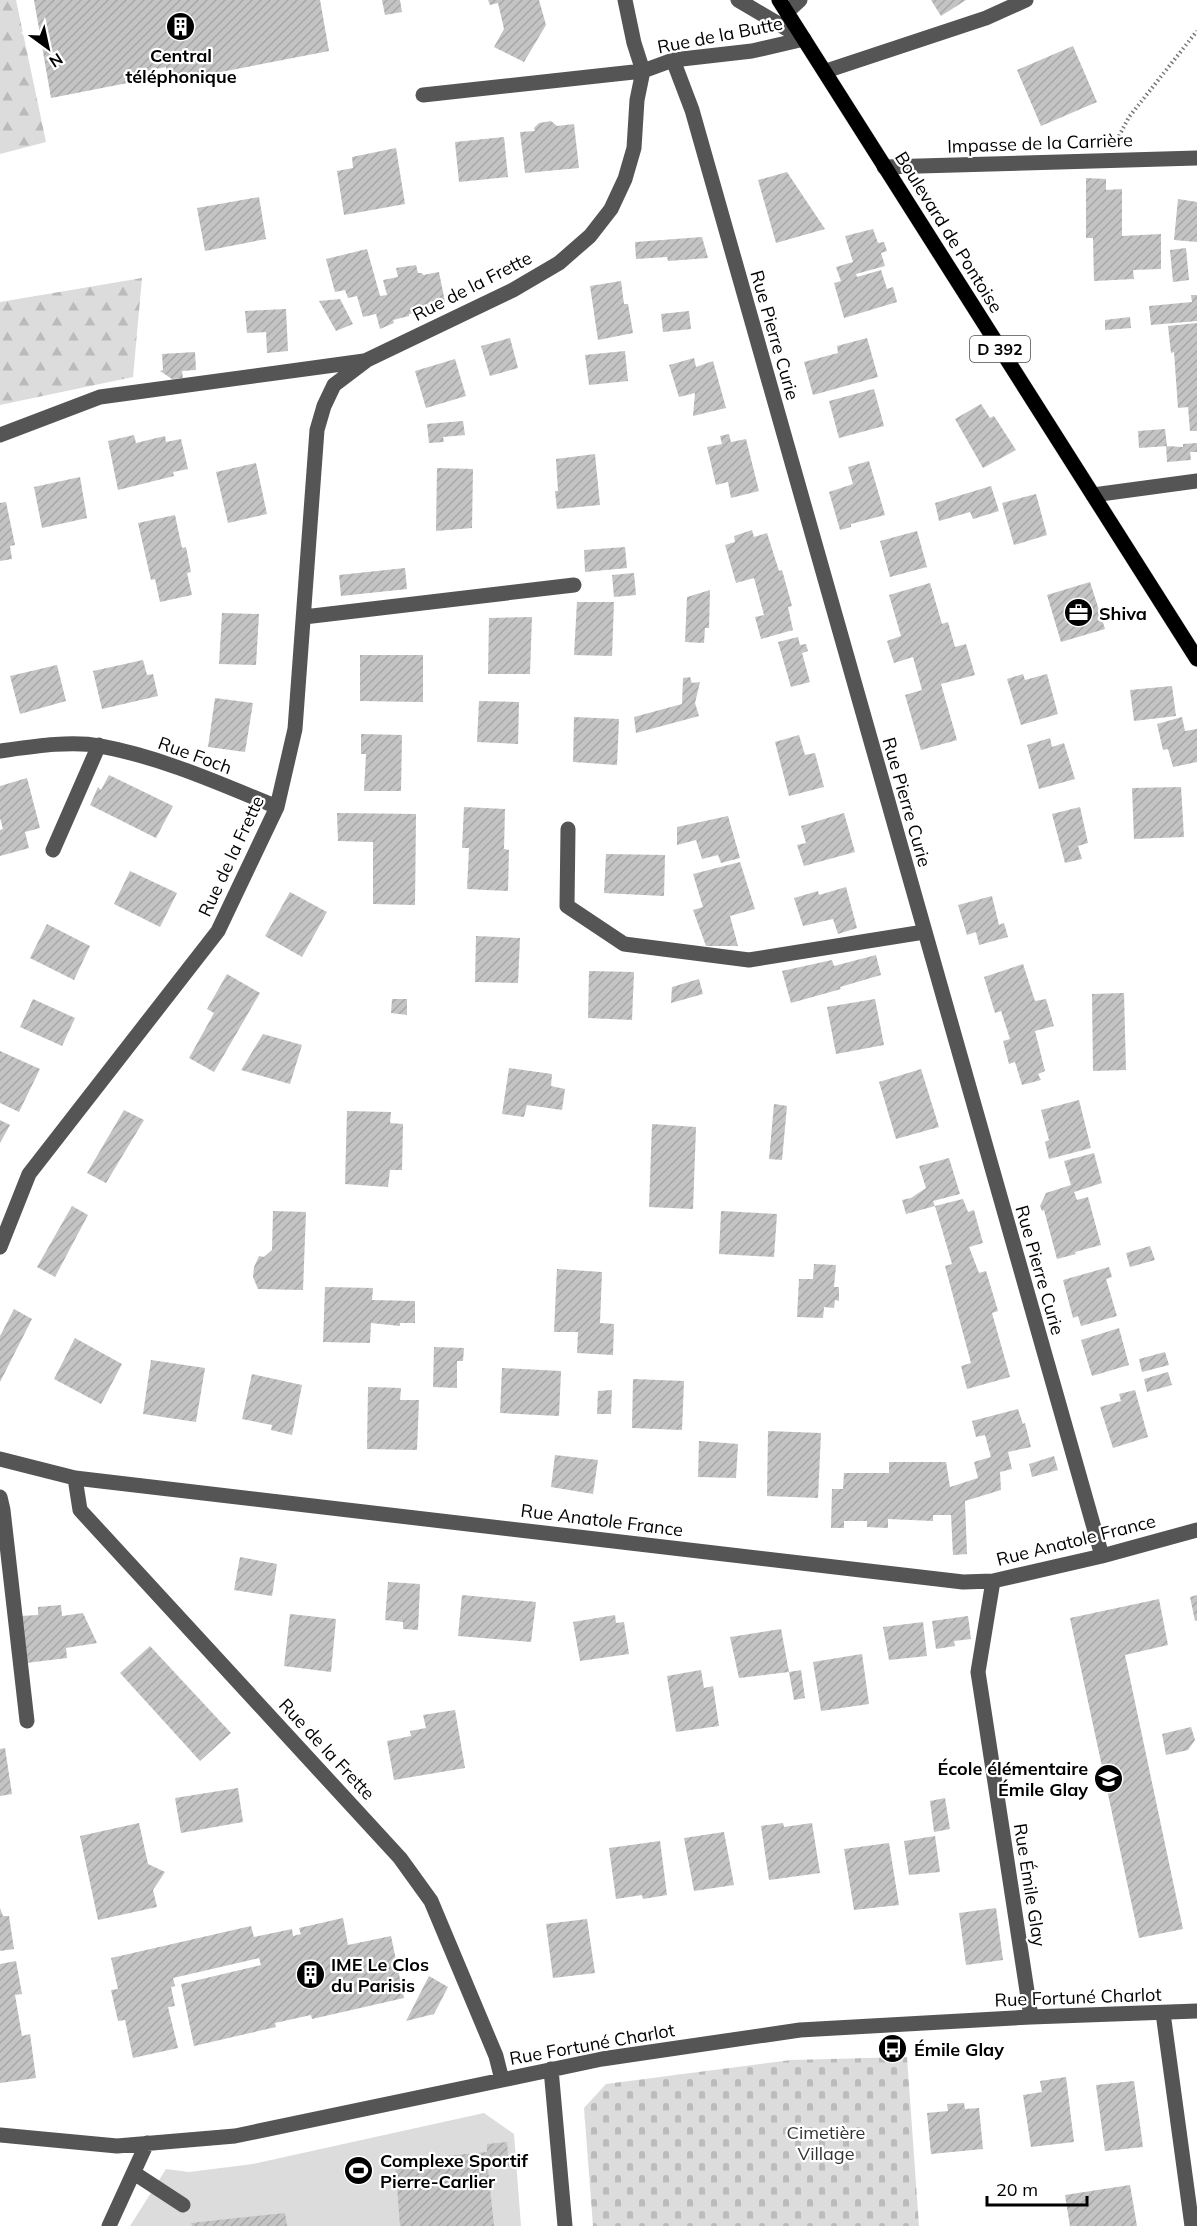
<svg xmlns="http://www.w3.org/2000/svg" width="1197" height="2226" viewBox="0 0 1197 2226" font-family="Mulish,sans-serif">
	<defs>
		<pattern id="forest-firs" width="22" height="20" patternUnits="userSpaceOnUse" patternTransform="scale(1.5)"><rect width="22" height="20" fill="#dcdcdc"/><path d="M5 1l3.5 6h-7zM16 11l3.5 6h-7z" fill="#bbb"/></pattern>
		<pattern id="cemetery-stones" width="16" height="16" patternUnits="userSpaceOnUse" patternTransform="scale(1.5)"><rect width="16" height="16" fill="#dcdcdc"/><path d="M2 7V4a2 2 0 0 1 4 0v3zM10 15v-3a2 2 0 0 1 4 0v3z" fill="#bbb"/></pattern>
		<pattern id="building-hatch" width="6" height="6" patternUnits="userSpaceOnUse" patternTransform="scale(1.5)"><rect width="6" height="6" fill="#c4c4c4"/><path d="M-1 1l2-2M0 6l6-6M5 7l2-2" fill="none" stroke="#a7a7a7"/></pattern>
	</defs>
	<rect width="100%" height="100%" fill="#fff"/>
	<path fill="#dcdcdc" d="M484,2113L514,2134L521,2226H130L166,2169L189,2172L253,2164Z"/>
	<path fill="url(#forest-firs)" d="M0,0H16L46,142L0,154Z
		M142,278L133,377L0,405V302Z"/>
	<path fill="url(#cemetery-stones)" d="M907,2057L919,2226H593L584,2108L606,2084L791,2060Z"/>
	<path fill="url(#building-hatch)" d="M34,0H320L329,51L169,82L166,67L147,71L148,79L51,98Z
		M382,0H400L402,12L385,15Z
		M488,0H539L546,25L524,62L494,47L504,29L498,3L490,5Z
		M931,0H966L941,16Z
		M1073,46L1097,102L1041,126L1017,70Z
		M551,121L557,126L574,124L579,168L525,173L520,132L535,131L534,128L539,123Z
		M504,137L508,177L459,182L455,142Z
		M396,148L405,204L344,215L337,171L353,168L352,157Z
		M787,172L825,229L776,243L758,180Z
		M1086,178L1106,179V190L1122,189V236L1161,234V269L1133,270L1134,279L1094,281L1093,238H1086Z
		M259,197L266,239L205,251L197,208Z
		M1178,199L1197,202V242L1174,240Z
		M873,229L878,243L884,242L887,251L881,253L885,266L856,274L857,277L881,270L887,289L893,287L897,302L844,318L834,283L841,281L836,267L853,262L845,236Z
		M702,237L708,258L668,261L667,257L636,259L635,242Z
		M1186,248L1189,280L1173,282L1170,250Z
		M367,249L380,296L387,295L383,280L398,277L396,268L416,265L418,273H422L423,275L439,272L445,302L430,305L431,310L409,314V316L393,320L394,323L380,329L376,314L363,317L357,296L348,298L345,290L335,292L326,259Z
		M621,281L624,304H628L633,333L598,340L590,286Z
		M1191,295H1197V321L1151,325L1149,306L1192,302Z
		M340,299L353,324L336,331L319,301Z
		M286,309L288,351L267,353L266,332L247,333L245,311Z
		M689,311L691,329L663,332L661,314Z
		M1130,317L1131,328L1105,330V320Z
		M1197,323V431H1190L1188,407L1178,408L1174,352L1171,353L1168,326Z
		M510,338L518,368L490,376L481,346Z
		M867,338L878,377L813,395L804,362L838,353L837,346Z
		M625,351L628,381L589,385L585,355Z
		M195,352L196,370L182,371L183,378L172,379L160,371L163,370L162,354Z
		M694,358L696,367L713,361L726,408L693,416L695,393L679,397L669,365Z
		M455,359L466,396L426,408L415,371Z
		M874,389L884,426L839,438L829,401Z
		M981,404L990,418L994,416L1016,450L983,468L955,419Z
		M463,421L465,435L443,437L444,442L429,443L427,424Z
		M1165,429L1167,446L1139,448L1138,431Z
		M729,434L731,442L746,439L759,491L731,498L728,482L716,485L707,447L722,444L720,436Z
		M134,435L136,443L165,436L166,442L181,439L188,469L173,472L174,476L118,490L108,441Z
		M1197,443V452H1190L1191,460L1167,462L1166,446L1183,447V444Z
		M595,454L600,505L557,509L555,491H558L556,459Z
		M869,461L885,515L851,524V527L840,530L829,492L853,484L848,467Z
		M256,463L267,514L228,523L216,472Z
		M437,468L473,469L472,528L436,531Z
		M80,477L87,518L42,528L34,487Z
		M991,486L999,511L973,519L970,512L939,521L935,503Z
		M1036,494L1047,535L1014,545L1002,503Z
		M6,502L15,545L10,546L12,559L0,561V503Z
		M175,515L182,548L186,547L191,572L187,573L192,595L160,602L155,579L151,580L138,523Z
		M752,530L754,537L767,533L779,571L782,570L792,606L788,607L793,630L761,639L755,617L764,615L754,578L736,583L725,545L735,542L734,536Z
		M917,531L927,567L890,577L880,541Z
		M625,547L627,568L585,572L584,550Z
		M405,568L407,589L341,596L339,575Z
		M634,573L636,595L614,597L612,575Z
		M1090,582L1105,629L1061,642L1047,595Z
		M930,583L942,624L948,622L955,647L966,644L975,675L941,684L957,740L921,750L905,695L922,690L913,657L894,663L887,641L901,636L889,595Z
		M710,590L709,628H705L704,643L685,642L687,597Z
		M577,602H614L612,656L574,655Z
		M222,613L259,614L256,665L219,664Z
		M532,617L530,674H488L489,618Z
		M798,637L800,645L806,644L808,651L802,653L810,682L791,687L778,642Z
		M360,655H423V702L360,701Z
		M143,660L147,675L153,674L158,696L102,709L93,671Z
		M57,665L66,701L20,714L10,676Z
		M1023,674L1025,680L1047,674L1058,714L1021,725L1007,679Z
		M690,677L692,683L700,682L695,703L699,716L636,733L634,717L682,704L683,678Z
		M1172,686L1176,716L1134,721L1130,690Z
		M215,698L253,703L245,752L208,747Z
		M479,701L519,702L518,744L477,742Z
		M574,717L619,719L617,765L573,762Z
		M1182,717L1185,731L1197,729V762L1173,767L1168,749L1163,750L1157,724Z
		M361,734L402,735L401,791H364L366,754H361Z
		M799,735L805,755L815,753L824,787L789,796L775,742Z
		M1050,738L1052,747L1064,743L1075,779L1039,789L1027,745Z
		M109,775L173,806L156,838L90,805L98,787L101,790Z
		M27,778L40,828L25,832L29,848L0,856V830L3,829L0,818V786Z
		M1181,787L1184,837L1134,839L1132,788Z
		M464,807L505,809L504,849L509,850L508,891L467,889L469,848H462Z
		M1080,807L1088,843L1078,846L1082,859L1065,863L1052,814Z
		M337,813L416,814L415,905L373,904V842L338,841Z
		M844,813L855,852L804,866L797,845L806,843L801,826Z
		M728,816L740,858L721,863L718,855L702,859L696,840L677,845V827Z
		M606,854L665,855L664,896L604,893Z
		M740,862L755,909L730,916L738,946H706L693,910L703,907L693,874Z
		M130,871L177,893L160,927L114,904Z
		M846,887L857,928L838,934L833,919L803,926L794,898L818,891L819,895Z
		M290,892L327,912L302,957L265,936Z
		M992,896L999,925L1004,923L1008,937L979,945L976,932L967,935L958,905Z
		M47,924L90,946L74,980L30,958Z
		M476,936L520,938L518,983L475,982Z
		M876,955L881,975L840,987L841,989L791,1003L782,971L832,960L834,966Z
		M1023,964L1035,1001L1046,999L1054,1026L1035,1031L1045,1071L1038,1074L1041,1080L1022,1085L1015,1062L1009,1064L1003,1041L1010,1039L1001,1011L995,1013L984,977Z
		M589,971L634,972L632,1020L588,1018Z
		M227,974L260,993L214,1072L189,1058L214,1013L207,1009Z
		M699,979L703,994L671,1003L672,987Z
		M1124,993L1126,1070L1093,1071L1092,994Z
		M33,999L75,1018L62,1046L20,1027Z
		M392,999H407V1015L391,1013Z
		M875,999L884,1045L836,1054L827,1007Z
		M263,1034L302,1045L290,1084L241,1070Z
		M0,1051L40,1069L19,1112L0,1103Z
		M509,1068L552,1074L551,1086L565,1089L562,1110L527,1105L524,1117L502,1114Z
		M921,1069L939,1127L896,1139L879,1082Z
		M1079,1100L1091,1148L1049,1159L1045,1142L1049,1140L1041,1110Z
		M774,1104L787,1106L782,1160L769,1159Z
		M124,1110L144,1120L106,1183L87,1173Z
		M347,1111L391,1112L390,1123L403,1124L402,1170H390L388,1187L345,1184Z
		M0,1120L10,1125L0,1143Z
		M652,1124L696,1127L693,1209L649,1207Z
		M1094,1153L1102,1183L1074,1192L1077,1200L1088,1197L1101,1245L1075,1252L1076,1254L1057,1259L1044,1210L1042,1211L1040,1206L1046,1193L1071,1185L1064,1161Z
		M949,1158L960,1194L933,1201L935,1206L906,1214L902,1200L911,1198L926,1188L919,1166Z
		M963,1199L968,1212L974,1210L983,1243L969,1247L979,1273L986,1271L998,1311L992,1313L1010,1377L967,1389L961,1366L971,1363L945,1266L952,1264L935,1206Z
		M72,1206L88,1215L55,1277L37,1267Z
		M273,1211L306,1212L303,1290L258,1289L253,1277L254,1267L259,1256L264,1257L272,1250Z
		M721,1211L777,1214L774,1257L719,1254Z
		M1150,1246L1155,1260L1130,1267L1126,1253Z
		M814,1264L836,1265L834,1287H839V1301L835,1300L834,1308L824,1307L823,1318L797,1317L799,1279H813Z
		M1109,1267L1112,1277L1106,1279L1117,1316L1081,1326L1078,1316L1073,1318L1063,1280Z
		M557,1269L602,1272L600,1323L614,1324L613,1355L577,1353L578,1332H554Z
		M325,1287L373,1288L372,1300L415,1301V1323H400V1326L371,1323L370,1343L323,1342Z
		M14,1309L32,1319L0,1382V1336Z
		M1119,1328L1129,1365L1092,1376L1081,1340Z
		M75,1338L122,1364L101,1404L54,1379Z
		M434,1347L464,1348L463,1361H457V1388L433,1387Z
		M1165,1352L1169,1365L1142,1372L1139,1359Z
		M151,1360L205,1368L196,1422L143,1414Z
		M502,1368L561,1371L559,1416L500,1413Z
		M1168,1372L1172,1385L1147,1392L1144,1379Z
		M252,1374L302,1385L292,1435L271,1430L272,1425L242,1419Z
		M633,1379L684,1381L682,1430L632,1428Z
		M368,1387L401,1388L400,1400H419L417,1450L367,1449Z
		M612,1390L611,1414H597L598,1391Z
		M1135,1390L1148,1437L1113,1448L1100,1407L1121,1401L1119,1394Z
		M1018,1409L1023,1424L1025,1423L1031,1447L1008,1452L1012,1469L1000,1472L1001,1490L965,1501L967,1554L953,1555L951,1515H933V1521L888,1519V1528L867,1527V1521H844V1528H831L832,1489H843L844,1473H889V1462H946L950,1487L978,1478L974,1462L991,1457L985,1435L976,1437L972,1421Z
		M768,1431L821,1433L818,1498L767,1496Z
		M699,1441L738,1444L736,1478L698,1477Z
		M555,1455L598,1460L593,1494L551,1487Z
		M1054,1456L1058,1470L1032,1477L1029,1464Z
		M240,1557L277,1564L272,1596L234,1590Z
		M388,1582L420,1584L418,1630L403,1629V1622L385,1620Z
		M462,1595L536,1602L531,1642L458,1636Z
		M1197,1595V1620L1195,1621L1190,1597Z
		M1159,1599L1168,1645L1125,1655L1183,1929L1139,1938L1070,1618Z
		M61,1605L62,1616L83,1613L97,1643L66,1648L67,1658L26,1663L20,1616L38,1615V1607Z
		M290,1614L336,1619L331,1672L284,1666Z
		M615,1615L616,1623L624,1622L629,1654L580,1661L573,1622Z
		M968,1616L971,1639L954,1641L955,1646L936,1649L932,1621Z
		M923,1622L927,1656L889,1660L883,1627Z
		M781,1629L789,1672L739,1678L730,1637Z
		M150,1646L231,1733L200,1761L120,1673Z
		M862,1654L869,1704L821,1711L813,1662Z
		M701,1670L704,1688L713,1686L719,1726L676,1732L667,1676Z
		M801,1670L805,1698L794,1700L789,1672Z
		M455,1710L465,1768L394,1780L387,1741L411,1736L410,1731L426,1728L423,1715Z
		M1191,1727L1195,1740L1188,1750L1166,1755L1162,1734Z
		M5,1748L12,1794L0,1796V1749Z
		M238,1788L243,1822L181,1833L175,1798Z
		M945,1798L950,1829L934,1832L930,1801Z
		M139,1823L148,1864L165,1872L153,1890L157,1907L98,1920L80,1836Z
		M783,1823L784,1827L812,1823L820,1873L769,1880L761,1826Z
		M724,1832L734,1885L694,1891L684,1838Z
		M935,1836L940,1872L909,1875L904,1841Z
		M660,1841L667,1895L643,1899L642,1895L616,1899L609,1848Z
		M889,1843L899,1905L854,1910L844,1849Z
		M0,1908L3,1916H9L14,1949L0,1951Z
		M996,1908L1003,1960L966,1965L959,1913Z
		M343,1918L348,1945L391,1936L404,1998L312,2019L311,2015L275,2023L276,2027L194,2046L181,1984L261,1965L259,1958L173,1978L175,1986L171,1987L175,2006L168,2007L178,2048L133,2058L125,2020L118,2021L111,1990L118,1989L111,1958L251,1926L254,1937L292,1929L293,1936L301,1934L299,1928Z
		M587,1919L595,1973L553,1978L546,1924Z
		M16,1961L22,1994L15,1995L22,2036L30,2034L36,2078L0,2083V1964Z
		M429,1976L448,1987L434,2014L406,2021Z
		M1066,2077L1074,2142L1031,2147L1023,2095L1042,2092L1040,2081Z
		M1134,2081L1143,2147L1105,2151L1096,2085Z
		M964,2103L965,2109L979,2108L983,2149L931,2154L927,2113L948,2111L947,2104Z
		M507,2142L509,2167L488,2169L494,2226H400L395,2161L487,2152V2144Z
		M1130,2185L1137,2226H1070L1065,2195Z
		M285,2213L287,2226H192L191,2223Z"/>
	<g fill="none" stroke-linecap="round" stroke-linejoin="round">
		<defs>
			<path id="major" d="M779,0L1197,659"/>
		</defs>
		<use href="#major" stroke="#dbdbdb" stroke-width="16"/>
		<path stroke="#777" stroke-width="4" stroke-dasharray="1.5 3" stroke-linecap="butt" d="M1119,136L1129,117L1197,31"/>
		<path stroke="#555" stroke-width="15" d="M738,0L804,39
			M787,12L800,0
			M673,60L692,110L1102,1556
			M826,71L986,18L1026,0
			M423,95L643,71L673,60L752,51L804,39
			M884,167L1197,158
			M0,435L100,397L364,361
			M1093,495L1197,481
			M304,617L574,585
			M0,751C29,747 71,740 100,746C161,757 221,784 277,807
			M568,829L567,906L624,944L749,960L924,932
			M53,850L99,745
			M0,1247L29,1174L218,931L277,807L295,729L317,430L324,406L334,385L367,360L513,290L559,263L590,236L611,209L625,179L634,148L637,100L643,71L634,43L625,0
			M0,1459L75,1478L963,1582L993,1581L1102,1556L1197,1530
			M75,1478L80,1510L400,1858L431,1901L496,2056L502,2080
			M0,1497L3,1510L27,1721
			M993,1581L978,1672L1031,2017
			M1163,2013L1192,2226
			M551,2069L565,2226
			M0,2135L117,2146L235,2136L602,2059L800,2030L1031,2017L1197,2011
			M134,2173L183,2205
			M109,2226L147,2143"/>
		<use href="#major" stroke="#000" stroke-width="15"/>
	</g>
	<defs>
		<symbol id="building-disc" viewBox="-11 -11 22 22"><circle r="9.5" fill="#000" stroke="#fff"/><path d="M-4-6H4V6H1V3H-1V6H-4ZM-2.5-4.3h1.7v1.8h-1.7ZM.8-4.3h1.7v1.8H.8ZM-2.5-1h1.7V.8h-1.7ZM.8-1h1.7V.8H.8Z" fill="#fff"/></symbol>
		<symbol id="office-disc" viewBox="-11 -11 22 22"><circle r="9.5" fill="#000" stroke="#fff"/><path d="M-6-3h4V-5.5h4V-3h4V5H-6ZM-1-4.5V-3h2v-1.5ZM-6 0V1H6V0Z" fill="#fff"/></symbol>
		<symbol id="school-disc" viewBox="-11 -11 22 22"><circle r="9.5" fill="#000" stroke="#fff"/><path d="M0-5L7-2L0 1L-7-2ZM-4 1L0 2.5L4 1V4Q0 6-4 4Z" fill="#fff"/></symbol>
		<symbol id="bus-disc" viewBox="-11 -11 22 22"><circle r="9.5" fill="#000" stroke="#fff"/><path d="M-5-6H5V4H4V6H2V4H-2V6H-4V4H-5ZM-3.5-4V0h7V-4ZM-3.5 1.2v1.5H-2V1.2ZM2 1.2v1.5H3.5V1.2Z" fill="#fff"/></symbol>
		<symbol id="stadium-disc" viewBox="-11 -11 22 22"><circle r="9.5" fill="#000" stroke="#fff"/><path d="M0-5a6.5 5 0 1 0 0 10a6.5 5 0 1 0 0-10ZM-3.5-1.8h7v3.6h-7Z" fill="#fff"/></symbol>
	</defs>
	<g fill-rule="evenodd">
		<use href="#building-disc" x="164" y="10" width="33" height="33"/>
		<use href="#office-disc" x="1062" y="596" width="33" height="33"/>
		<use href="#school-disc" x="1092" y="1762" width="33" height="33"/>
		<use href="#building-disc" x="294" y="1958" width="33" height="33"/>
		<use href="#bus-disc" x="876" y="2032" width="33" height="33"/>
		<use href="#stadium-disc" x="342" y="2154" width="33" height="33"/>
	</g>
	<g text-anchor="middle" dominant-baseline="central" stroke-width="4.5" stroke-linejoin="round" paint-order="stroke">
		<rect fill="#fff" stroke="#4c4c4c" stroke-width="1.5" x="970" y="336" width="60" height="26" rx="4.5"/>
		<g font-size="16" font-weight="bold" fill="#000">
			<text x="1000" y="349">D 392</text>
		</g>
		<g font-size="18" fill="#000" stroke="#fff">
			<text transform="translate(720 35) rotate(-11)">Rue de la Butte</text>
			<text transform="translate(1040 143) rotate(-2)">Impasse de la Carrière</text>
			<text transform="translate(949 232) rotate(58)">Boulevard de Pontoise</text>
			<text transform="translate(472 286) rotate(-27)">Rue de la Frette</text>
			<text transform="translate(775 335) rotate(74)">Rue Pierre Curie</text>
			<text transform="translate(195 755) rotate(20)">Rue Foch</text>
			<text transform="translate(907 802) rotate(74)">Rue Pierre Curie</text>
			<text transform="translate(231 856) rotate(-65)">Rue de la Frette</text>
			<text transform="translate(1040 1270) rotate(74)">Rue Pierre Curie</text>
			<text transform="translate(602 1520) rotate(7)">Rue Anatole France</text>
			<text transform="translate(1076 1540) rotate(-14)">Rue Anatole France</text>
			<text transform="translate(327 1749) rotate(47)">Rue de la Frette</text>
			<text transform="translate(1030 1885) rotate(81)">Rue Émile Glay</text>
			<text transform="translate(1078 1997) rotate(-2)">Rue Fortuné Charlot</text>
			<text transform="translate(592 2044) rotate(-10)">Rue Fortuné Charlot</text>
		</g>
		<g font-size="18" font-weight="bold" fill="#000" stroke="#fff" text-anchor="start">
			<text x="181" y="55" text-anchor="middle">Central<tspan x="181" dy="21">téléphonique</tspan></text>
			<text x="1099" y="613">Shiva</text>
			<text x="1088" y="1768" text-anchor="end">École élémentaire<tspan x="1088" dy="21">Émile Glay</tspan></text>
			<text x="331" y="1964">IME Le Clos<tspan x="331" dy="21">du Parisis</tspan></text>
			<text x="914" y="2049">Émile Glay</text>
			<text x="380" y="2160">Complexe Sportif<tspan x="380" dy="21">Pierre-Carlier</tspan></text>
		</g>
		<g font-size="18" fill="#333" stroke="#fff">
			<text x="826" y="2132">Cimetière<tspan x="826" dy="21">Village</tspan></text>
		</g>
	</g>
	<g transform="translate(48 48) rotate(147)" stroke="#ffffff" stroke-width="4.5" paint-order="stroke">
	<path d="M0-4.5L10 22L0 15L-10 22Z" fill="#000000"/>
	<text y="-9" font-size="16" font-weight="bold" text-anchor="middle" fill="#000000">N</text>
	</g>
	<path d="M987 2196v9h100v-9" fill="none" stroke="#000000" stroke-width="3"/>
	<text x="996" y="2196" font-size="18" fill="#000000" stroke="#ffffff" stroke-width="4.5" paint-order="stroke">20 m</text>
</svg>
